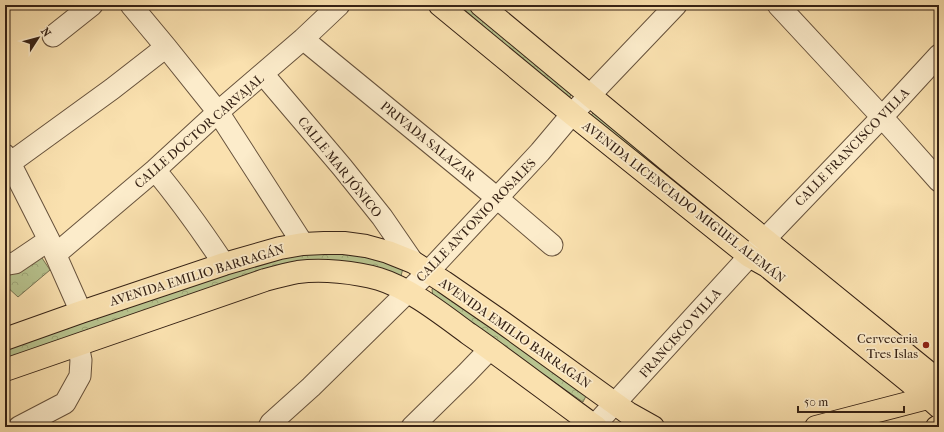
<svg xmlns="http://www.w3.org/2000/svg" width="944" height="432" viewBox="0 0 944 432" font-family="'IM FELL French Canon',serif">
	<defs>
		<pattern id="park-crowns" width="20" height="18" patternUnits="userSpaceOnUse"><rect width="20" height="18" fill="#b8c48f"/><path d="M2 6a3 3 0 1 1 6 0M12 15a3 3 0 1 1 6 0" fill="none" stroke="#9fa87a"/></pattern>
	</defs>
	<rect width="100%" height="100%" fill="#fae1af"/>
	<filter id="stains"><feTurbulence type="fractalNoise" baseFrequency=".005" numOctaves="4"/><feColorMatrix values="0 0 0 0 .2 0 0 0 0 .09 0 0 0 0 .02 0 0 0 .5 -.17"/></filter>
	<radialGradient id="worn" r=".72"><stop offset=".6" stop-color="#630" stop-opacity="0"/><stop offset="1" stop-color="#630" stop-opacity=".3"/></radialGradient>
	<path fill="url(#park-crowns)" stroke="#777352" d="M459,5H473L572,89L570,97L565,96Z
		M595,111L661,168L657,171L591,115Z
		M350,249L403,268L401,276H393L315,264L5,362V342L282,253Z
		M38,252L50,270L18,297L5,285V274Z
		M437,285L587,394L583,402L433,298L432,289Z"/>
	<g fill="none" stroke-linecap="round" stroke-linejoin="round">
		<defs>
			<path id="minor" d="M131,5L166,47L218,112L303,244
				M778,5L882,117L939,181
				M53,36L92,5
				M303,39L497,198L552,245
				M263,74L342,167L382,217L413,262
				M5,155L10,163L49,240L81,312
				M10,163L112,89L166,47
				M155,170C180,200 202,231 224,264
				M56,254L155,170L218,112L303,39L339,5
				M5,262L9,264L15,263L49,240
				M594,426L765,239L882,117L939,55
				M19,427L65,403L80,376L81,360L78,345
				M269,427L271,423L311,387L428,272L540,152L572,114L676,5
				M412,427L466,374L490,349"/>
			<path id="major" d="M440,5L572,114L749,256L767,266L929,398L939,407
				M481,5L677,168L939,381
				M5,339L81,312L224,264L280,248L303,244L324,243H344L366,246L388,252L413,262L444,282L502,322L628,413L653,427
				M5,370L265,280C276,277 287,274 298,272C322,269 355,272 379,279C409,288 443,315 469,334C512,364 553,396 596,427
				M816,427L939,395
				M937,427L939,426"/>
		</defs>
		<use href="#minor" stroke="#67523c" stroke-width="23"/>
		<use href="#major" stroke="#362215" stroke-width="24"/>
		<use href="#minor" stroke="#fceccb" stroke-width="21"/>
		<use href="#major" stroke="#fae1af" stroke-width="22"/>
	</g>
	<circle fill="#8f2418" stroke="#fceccb" stroke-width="1.5" cx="926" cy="345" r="4"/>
	<g text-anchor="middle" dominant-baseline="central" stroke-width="3.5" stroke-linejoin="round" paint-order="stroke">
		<g font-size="13" fill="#362215" stroke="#fceccb">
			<text transform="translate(199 131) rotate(-41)">CALLE DOCTOR CARVAJAL</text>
			<text transform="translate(428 141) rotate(39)">PRIVADA SALAZAR</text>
			<text transform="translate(852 147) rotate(-46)">CALLE FRANCISCO VILLA</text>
			<text transform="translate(340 167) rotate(51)">CALLE MAR JÓNICO</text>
			<text transform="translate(684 202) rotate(38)">AVENIDA LICENCIADO MIGUEL ALEMÁN</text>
			<text transform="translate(476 220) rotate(-46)">CALLE ANTONIO ROSALES</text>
			<text transform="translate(197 275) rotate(-17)">AVENIDA EMILIO BARRAGÁN</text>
			<text transform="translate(515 333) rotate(35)">AVENIDA EMILIO BARRAGÁN</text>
			<text transform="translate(680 333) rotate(-48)">FRANCISCO VILLA</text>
		</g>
		<g font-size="13" fill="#362215" stroke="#fceccb" text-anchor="end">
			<text x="918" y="338">Cerveceria<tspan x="918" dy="15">Tres Islas</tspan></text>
		</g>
	</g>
	<rect width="944" height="432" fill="none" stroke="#fae1af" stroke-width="20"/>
	<rect x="6" y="6" width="932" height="420" fill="none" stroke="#362215" stroke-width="2"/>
	<rect x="10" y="10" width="924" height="412" fill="none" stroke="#362215"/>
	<g transform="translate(38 38) rotate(54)" stroke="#fceccb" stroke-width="3" paint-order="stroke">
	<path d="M0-3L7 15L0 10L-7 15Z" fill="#362215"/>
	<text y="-6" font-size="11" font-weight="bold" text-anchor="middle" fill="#362215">N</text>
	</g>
	<path d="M798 406v6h106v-6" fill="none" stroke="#362215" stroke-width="2"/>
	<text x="804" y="406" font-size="12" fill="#362215" stroke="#fceccb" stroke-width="3" paint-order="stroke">50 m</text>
	<rect width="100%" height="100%" filter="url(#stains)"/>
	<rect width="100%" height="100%" fill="url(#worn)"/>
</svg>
